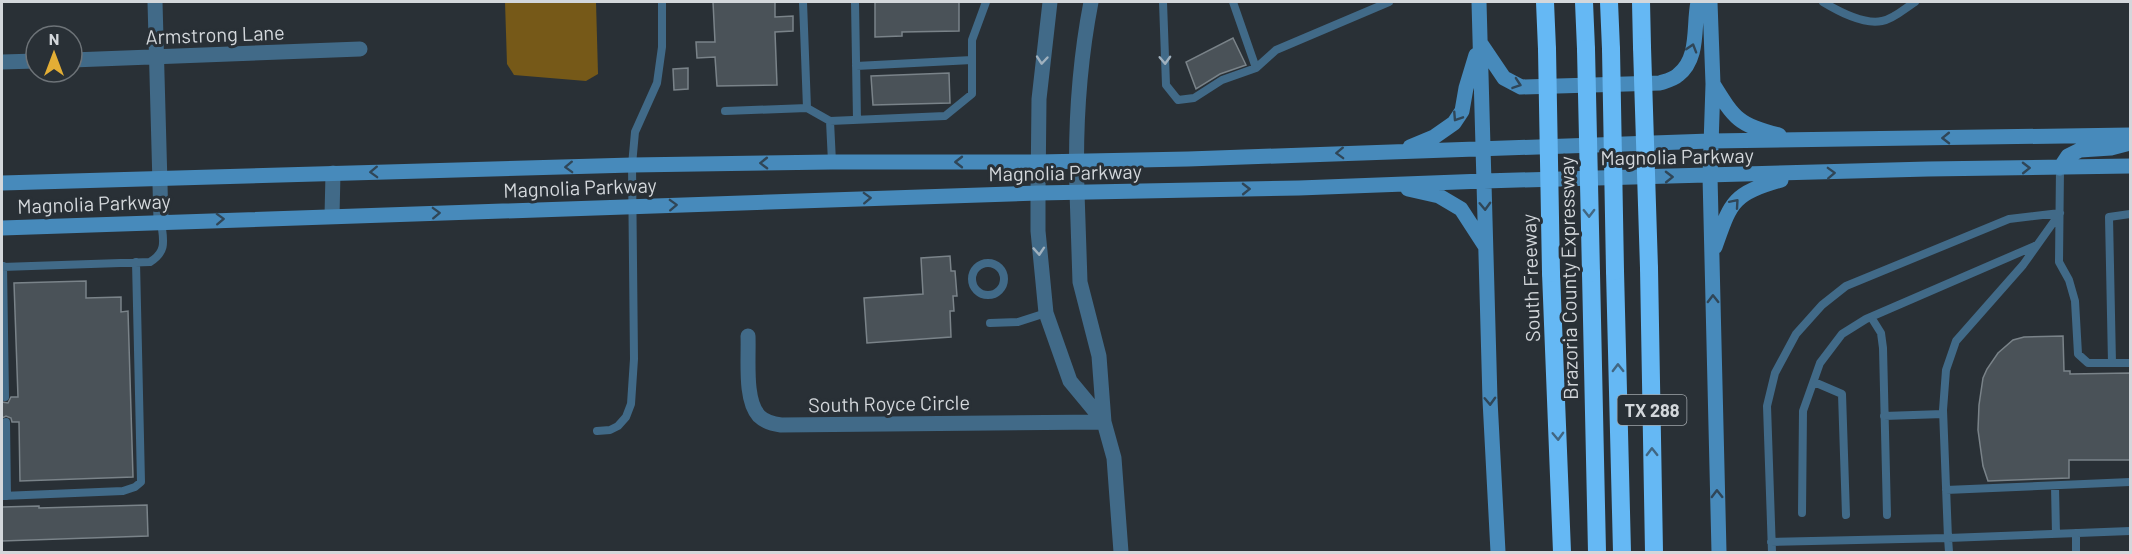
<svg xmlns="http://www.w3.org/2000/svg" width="2132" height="554" viewBox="0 0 2132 554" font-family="Barlow,sans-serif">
	<rect width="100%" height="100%" fill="#293036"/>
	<path fill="#765918" d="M505,2H596L598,74L586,81L514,75L507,64Z"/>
	<path fill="#4a5258" stroke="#7a8389" stroke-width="1.5" d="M713,2H775V17L793,16V31L775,32L777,85L717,86L715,57L697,58L696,42H715Z
		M875,2H959V31L902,32V36L875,37Z
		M1233,38L1246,65L1220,74L1196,89L1186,62Z
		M688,68V89L674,90L673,69Z
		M949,73L950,103L873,105L871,76Z
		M950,256L951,271H955L957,296H953L954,311H950L951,337L867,343L864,298L923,294L921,258Z
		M86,281V298L121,297V312L128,311L133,477L20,481L19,422H12L11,418L6,416L2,418V402L8,403L11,397H18L14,283Z
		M2063,336L2064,371H2070V374L2130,373V460H2069V478L1988,481L1983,466L1978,430L1979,405L1983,378L1987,369L1998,353L2013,340L2024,337Z
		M147,505L148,536L2,541V507L39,506V508Z"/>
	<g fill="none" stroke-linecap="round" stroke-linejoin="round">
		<path stroke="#416a88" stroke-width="8" d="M803,2L807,108L830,121L832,162
			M855,2L857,120
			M1163,2L1166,85L1178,100L1194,98L1222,80L1256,68L1276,50L1389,2
			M1233,2L1256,68
			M1823,2C1838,11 1863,25 1882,21C1894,19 1905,8 1915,2
			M856,66L972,60
			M725,111L807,108
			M830,121L945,116L972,94V40L986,2
			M2060,168L2059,262L2069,280L2075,301L2078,354L2088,363H2130
			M2060,213L2023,265L1956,341L1946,370L1943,410L1948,538L2130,531
			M972 279a16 16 0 1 1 32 0a16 16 0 1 1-32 0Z
			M3,266L5,397
			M2,267L150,262C168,251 163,239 161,221
			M1871,317L1881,333L1883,348L1887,515
			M990,323L1018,322L1046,313
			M2112,363L2109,217L2130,214
			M1814,382L1842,394L1846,515
			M1884,416L1943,414
			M6,422L7,496
			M597,431L610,430L618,426L626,417L631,404L634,359L632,165L635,132L657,83L662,47V2
			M2055,486L2056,534
			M1946,490L2130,482
			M2,496L123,491L135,487L141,482L136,262
			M1802,513L1803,411L1820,363L1842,334L1866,319L2037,245
			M2076,533V552
			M1771,542L1948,538L1949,552
			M1772,552L1767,406L1775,373L1796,334L1822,305L1846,286L2009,219L2060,213"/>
		<path stroke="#416a88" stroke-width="15" d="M155,2L161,221
			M72,60L360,49
			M2,62L36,61
			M1077,192L1080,282L1099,356L1104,422L1114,458L1121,552
			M1038,193V231L1046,313L1070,381L1104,422
			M332,216L333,173
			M748,336C749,358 744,400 759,416C765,422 774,424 781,425L1104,422"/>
		<path stroke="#416a88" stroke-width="15" d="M1077,192C1075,128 1079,64 1091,2
			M1038,193L1039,99L1050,2"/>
		<path stroke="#478abb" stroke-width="15" d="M1479,2L1490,400L1498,552
			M1710,2L1713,84L1710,176L1719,552
			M1481,44L1504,78L1521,87L1660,83C1666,81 1674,79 1678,75C1700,58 1693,25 1698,2
			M1713,84C1734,118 1739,126 1779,135
			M1410,147L1434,137L1454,123L1462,111L1466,88L1476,55
			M2060,168L2068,156L2080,150L2111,148L2130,143
			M2,183L632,165L832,162H1038L1188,159L1710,141L2130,135
			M1408,189L1439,196L1461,209L1485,246
			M2,228L1038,193L1299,188L1484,181L1928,169L2130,166
			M1715,247C1731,202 1732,194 1781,180"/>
		<path stroke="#65b8f4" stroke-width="18" d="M1545,2L1547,49
			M1584,2L1586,49
			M1609,2L1611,49
			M1641,2L1642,47
			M1649,268L1654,552
			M1615,271L1622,552
			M1551,273L1562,552
			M1591,273L1597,552"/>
		<path stroke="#65b8f4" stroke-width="18" d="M1642,47L1649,268
			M1547,49L1551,273
			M1586,49L1591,273
			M1611,49L1615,271"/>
	</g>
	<defs><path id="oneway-chevron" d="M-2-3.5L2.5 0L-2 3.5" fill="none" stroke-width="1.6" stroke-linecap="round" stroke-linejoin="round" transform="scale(1.5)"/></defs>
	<g stroke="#304657">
		<use href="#oneway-chevron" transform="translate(1692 48) rotate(-73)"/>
		<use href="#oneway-chevron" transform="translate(1517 84) rotate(19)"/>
		<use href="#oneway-chevron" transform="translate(1457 117) rotate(123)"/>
		<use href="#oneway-chevron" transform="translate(1946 138) rotate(179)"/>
		<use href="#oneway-chevron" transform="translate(1340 153) rotate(178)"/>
		<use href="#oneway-chevron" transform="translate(959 162) rotate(-180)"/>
		<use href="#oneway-chevron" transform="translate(764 163) rotate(179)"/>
		<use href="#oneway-chevron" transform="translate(569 167) rotate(178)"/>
		<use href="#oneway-chevron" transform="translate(2026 168) rotate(-1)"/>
		<use href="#oneway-chevron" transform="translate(374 172) rotate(178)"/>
		<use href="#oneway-chevron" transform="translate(1831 173) rotate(-2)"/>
		<use href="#oneway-chevron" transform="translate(1669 177) rotate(-1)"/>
		<use href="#oneway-chevron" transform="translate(1246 189) rotate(-1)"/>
		<use href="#oneway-chevron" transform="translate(867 198) rotate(-2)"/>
		<use href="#oneway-chevron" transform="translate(1735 203) rotate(-49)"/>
		<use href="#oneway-chevron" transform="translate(673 205) rotate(-2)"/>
		<use href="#oneway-chevron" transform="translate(1485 206) rotate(88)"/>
		<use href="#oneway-chevron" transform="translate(436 213) rotate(-2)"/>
		<use href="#oneway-chevron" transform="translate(220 219) rotate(-2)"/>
		<use href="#oneway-chevron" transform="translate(1713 299) rotate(-91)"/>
		<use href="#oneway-chevron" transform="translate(1490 401) rotate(88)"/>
		<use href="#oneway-chevron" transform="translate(1717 494) rotate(-91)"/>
	</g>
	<g stroke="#a0b1be">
		<use href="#oneway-chevron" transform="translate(1042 60) rotate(95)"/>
		<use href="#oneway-chevron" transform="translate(1165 60) rotate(88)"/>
		<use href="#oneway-chevron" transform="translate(1039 251) rotate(86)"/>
	</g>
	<g stroke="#416682">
		<use href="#oneway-chevron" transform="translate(1589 213) rotate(89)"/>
		<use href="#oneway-chevron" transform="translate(1618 368) rotate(-91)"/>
		<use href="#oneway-chevron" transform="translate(1558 436) rotate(88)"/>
		<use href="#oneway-chevron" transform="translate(1652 452) rotate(-91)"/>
	</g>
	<g text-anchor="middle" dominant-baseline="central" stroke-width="6" stroke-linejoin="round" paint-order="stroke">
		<rect fill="#293036" stroke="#a0a5aa" stroke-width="1.5" x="1617.5" y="395" width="69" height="30" rx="4.5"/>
		<g font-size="18" font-weight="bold" fill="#d3d7db">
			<text x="1652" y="410">TX 288</text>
		</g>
		<g font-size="20" fill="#d3d7db" stroke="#293036">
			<text transform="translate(215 34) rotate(-2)">Armstrong Lane</text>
			<text transform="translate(1677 156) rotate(-1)">Magnolia Parkway</text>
			<text transform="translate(1065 172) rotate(-1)">Magnolia Parkway</text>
			<text transform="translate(580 187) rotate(-2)">Magnolia Parkway</text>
			<text transform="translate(94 203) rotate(-2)">Magnolia Parkway</text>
			<text transform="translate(1530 278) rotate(-92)">South Freeway</text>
			<text transform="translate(1568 278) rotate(-91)">Brazoria County Expressway</text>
			<text transform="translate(889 403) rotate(-1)">South Royce Circle</text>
		</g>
	</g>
	<rect width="2132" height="554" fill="none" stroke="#d3d7db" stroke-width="6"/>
	<g transform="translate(54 54)"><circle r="28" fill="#293036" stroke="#6d7378" stroke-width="1.5"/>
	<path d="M0-4.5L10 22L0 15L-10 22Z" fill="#e3ae35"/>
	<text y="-9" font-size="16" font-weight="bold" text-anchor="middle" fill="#d3d7db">N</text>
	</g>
</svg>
